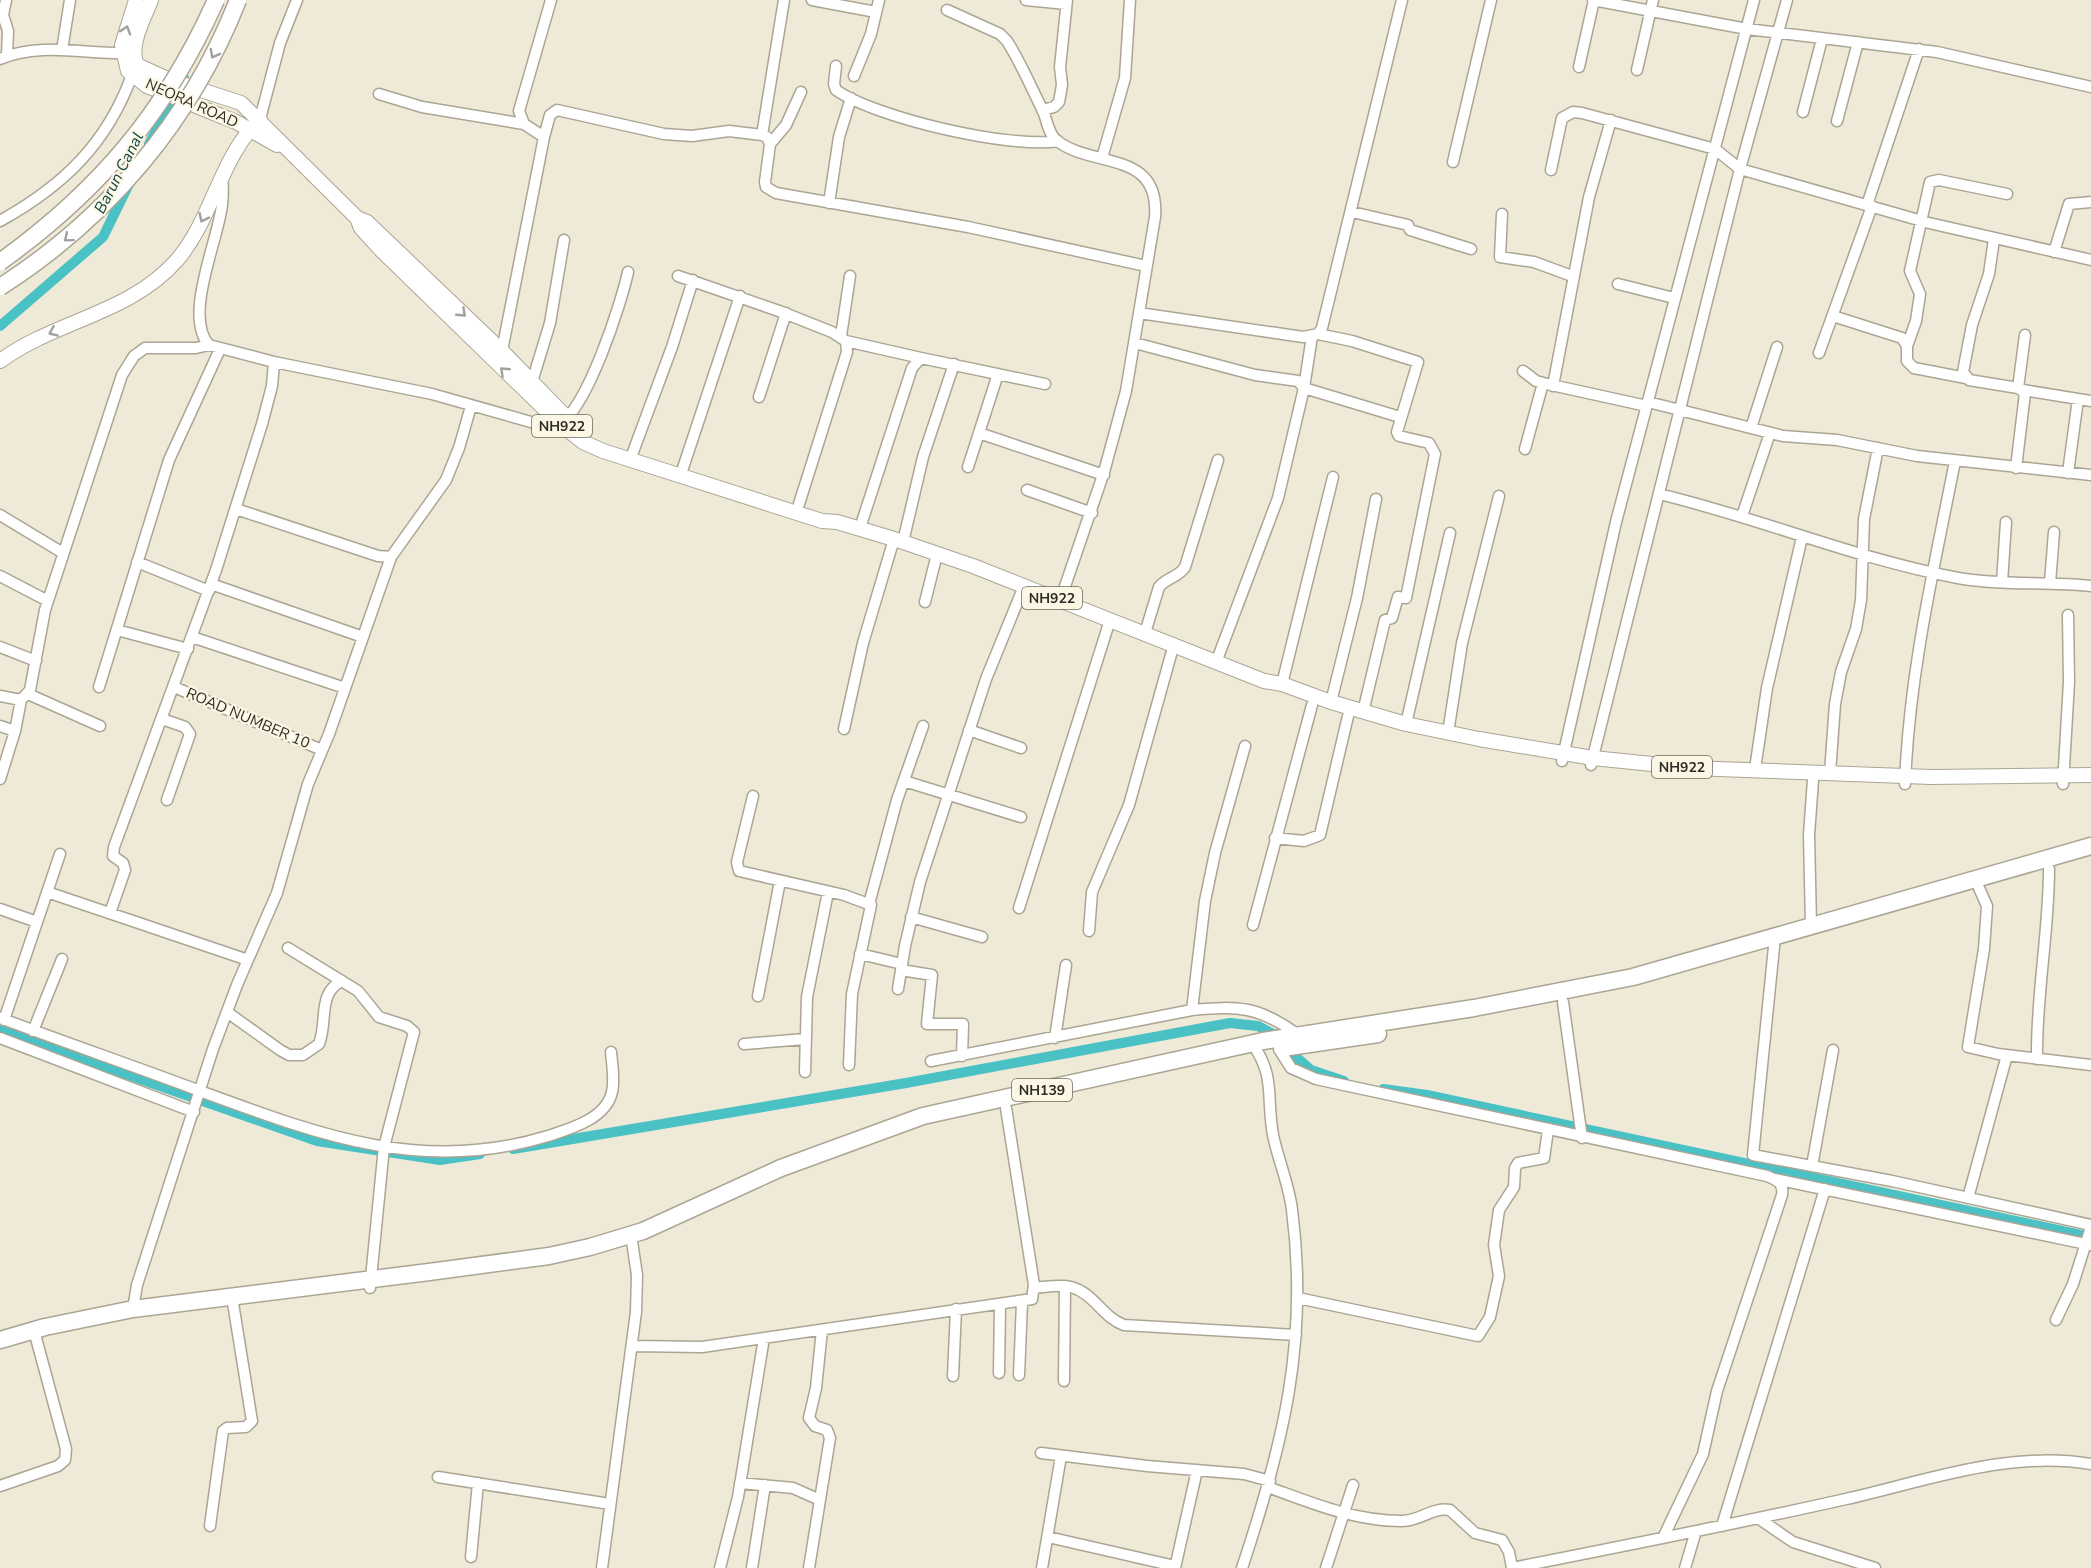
<svg xmlns="http://www.w3.org/2000/svg" width="2091" height="1568" viewBox="0 0 2091 1568" font-family="'Nunito Sans',sans-serif">
	<rect width="100%" height="100%" fill="#efe9d7"/>
	<g fill="none" stroke-linecap="round" stroke-linejoin="round">
		<path stroke="#4ac1c4" stroke-width="10" d="M149,144L184,78
			M0,326L103,237L129,184
			M0,1030L317,1141L440,1160L480,1154
			M1295,1056L1311,1070L1344,1081
			M1383,1089L1427,1095L2091,1237
			M513,1149L906,1083L1230,1023L1258,1026L1279,1037"/>
		<defs>
			<path id="minor" d="M6,0L3,15L8,31L7,56
				M812,0L876,12
				M1026,0L1066,4
				M1593,0L1747,29L1937,52L2091,87
				M947,10L1000,34L1007,41C1021,63 1031,87 1043,111C1047,120 1048,133 1056,140C1092,169 1160,149 1155,217L1126,391L1104,472L1060,601
				M62,50L70,0
				M0,59C41,41 87,55 130,53
				M836,66L834,84L836,90C876,118 1010,149 1058,141
				M1579,67L1594,0
				M1637,70L1653,0
				M854,76L871,34L879,0
				M379,94L422,107L524,124
				M1042,110L1054,107L1059,102L1062,85L1060,67L1067,0
				M1803,112L1822,39
				M260,119L280,43L297,0
				M1837,121L1858,42
				M762,135L784,0
				M544,137L524,124L519,111L551,0
				M770,144L786,125L801,92
				M1102,158L1125,78L1130,0
				M1453,162L1491,0
				M1551,170L1562,118L1573,112L1582,113L1715,149L1740,169L1929,223L2091,260
				M222,177C223,186 223,196 222,205C218,241 183,316 209,345L274,362L432,394L545,426C549,426 554,427 558,425C587,410 621,304 628,272
				M829,203L839,137L851,98
				M1867,205L1919,49
				M1352,212L1408,225L1410,230L1471,249
				M1502,214L1500,257L1534,262L1572,276
				M0,221C63,186 107,144 132,75
				M1994,239L1989,274L1972,325L1963,372L1969,380L2018,388L2025,393L2016,468
				M2054,252L2069,204L2091,202
				M678,276L779,311L832,332L846,341L847,352L799,504
				M1618,284L1674,298
				M1139,313L1303,337L1318,334L1322,328L1402,0
				M1833,316L1902,338L1907,346V361L1914,368L1966,378
				M1318,334L1352,341L1418,362L1397,432L1399,436L1429,443L1435,454L1406,598L1398,597L1392,618L1385,620L1363,712
				M841,336L850,276
				M846,341L921,358
				M1135,343L1255,375L1298,381L1304,388L1400,417
				M1907,346L1916,321L1920,294L1910,271L1930,182L1939,180L2007,194
				M502,351L544,137L550,115L557,110L664,134L692,136L729,131L762,135L767,137L770,144L765,182L766,187L776,193L968,227L1146,266
				M1819,353L1872,206
				M1523,371L1536,381L1547,384L1647,406
				M532,382L550,323L564,240
				M1553,386L1589,197L1611,120
				M2018,388L2025,335
				M2023,390L2091,401
				M759,397L786,313
				M1648,402L1783,436L1837,440L1917,456L2091,475
				M1751,428L1777,347
				M979,433L1104,475
				M1525,449L1543,383
				M633,452L672,347L693,280
				M968,467L998,374
				M683,468L740,296
				M2068,473L2078,399
				M1027,490L1092,513
				M1659,494C1760,518 1856,559 1958,578C2002,586 2047,581 2091,586
				M236,509L378,556L391,557L446,480L459,448L471,406
				M0,515L63,553
				M1742,516L1770,433
				M860,528L912,368L921,358L1045,384
				M903,542L923,457L954,364
				M137,562L209,591
				M0,576L48,601
				M2002,582L2006,522
				M2050,583L2054,532
				M211,584L363,637
				M925,602L937,554
				M117,630L188,649
				M1145,633L1159,587C1167,577 1178,578 1185,567L1218,460
				M192,637L345,688
				M0,647L36,661
				M1217,660L1278,498L1304,388L1312,336
				M1282,684L1333,477
				M99,687L169,460L220,349
				M174,687L322,750
				M28,694L100,726
				M0,696L21,700L30,690L45,610L122,375L134,356L145,348H196L209,345
				M1331,702L1357,598L1376,499
				M162,719L185,727L190,734L167,800
				M1406,724L1450,533
				M0,726L15,731
				M844,729L863,643L894,539
				M969,730L1021,748
				M1448,733L1462,643L1499,496
				M1562,761L1616,522L1754,0
				M1591,765L1740,169L1787,0
				M1755,769L1767,688L1802,537
				M1830,773L1835,704L1841,672L1856,629L1861,600L1864,519L1878,448
				M0,779L15,731L21,700
				M904,781L1021,817
				M1905,784C1909,674 1934,568 1955,461
				M2063,784L2069,682L2068,615
				M753,796L737,862L739,871L844,895L871,905L852,994L849,1065
				M1275,838L1304,841L1320,835L1348,716
				M1979,888L1987,906L1984,949L1968,1047L1998,1054L2091,1065
				M47,892L248,960
				M869,904L897,800L923,726
				M1019,908L1110,620
				M0,909L37,922
				M110,913L125,870L123,863L113,856L114,847L216,570L262,424L272,386L274,362
				M911,917L982,937
				M1253,925L1312,705
				M1811,925L1809,835L1813,780
				M1089,931L1092,892L1129,805L1174,644
				M1775,937L1753,1155L1892,1181L2091,1225
				M288,948L358,991L379,1017L407,1026L414,1032L384,1147L370,1288
				M860,954L902,964
				M901,970L932,975L927,1024H963L962,1056
				M898,989L905,946L920,882L986,679L1024,586
				M758,996L780,881
				M1563,1002L1582,1138
				M1192,1010L1205,901L1215,853L1245,746
				M227,1012L280,1050L289,1055H303L319,1044C328,1021 317,993 342,981
				M0,1018C66,1043 134,1066 200,1091C317,1134 422,1175 548,1136C570,1129 606,1119 612,1092C615,1080 612,1064 611,1052
				M4,1020L60,854
				M33,1031L62,959
				M0,1038L194,1112
				M1055,1038L1066,965
				M744,1044L805,1039
				M1279,1049L1291,1068L1316,1079L1767,1176C1777,1180 1784,1183 1782,1195L1717,1391L1703,1454L1663,1538
				M2037,1059C2036,995 2049,932 2049,869
				M931,1061L1192,1010C1239,1006 1258,1006 1297,1034
				M805,1072L807,997L828,892
				M1812,1166L1833,1050
				M1775,1179L2091,1245
				M1968,1198L2007,1055
				M1034,1288C1046,1287 1060,1284 1071,1287C1094,1293 1103,1318 1124,1325L1296,1335
				M1298,1298L1478,1336L1490,1317L1499,1276L1494,1245L1499,1210L1514,1187L1515,1168L1518,1163L1544,1158L1548,1130
				M133,1309L137,1285L213,1049L237,985L277,893L308,784L329,734L391,557
				M2056,1320L2073,1284L2091,1227
				M633,1346L702,1347L1032,1299L1034,1285L1006,1108
				M999,1373L1000,1305
				M1019,1375L1022,1302
				M953,1376L956,1309
				M1064,1381L1065,1286
				M1041,1453L1147,1466L1244,1474L1270,1481
				M438,1477L610,1504
				M740,1483L793,1488L820,1500
				M0,1486L58,1466L65,1460L66,1449L36,1338
				M1268,1487C1312,1503 1354,1521 1402,1521C1420,1521 1432,1507 1450,1510L1475,1533L1502,1540L1509,1552L1512,1568
				M1758,1518L1793,1542L1875,1568
				M210,1526L223,1431L227,1428L246,1427L252,1421L233,1303
				M1722,1526L1825,1189
				M1048,1537L1175,1566
				M471,1557L478,1483
				M602,1568L636,1312L637,1275L631,1235
				M720,1568L738,1497L764,1338
				M752,1568L765,1485
				M809,1568L830,1438L827,1430L815,1426L809,1418L816,1388L822,1330
				M1042,1568L1061,1456
				M1175,1568L1197,1470
				M1242,1568C1283,1445 1309,1341 1292,1210C1289,1184 1278,1160 1273,1135C1266,1097 1276,1077 1252,1043
				M1326,1568L1353,1485
				M1512,1568C1624,1546 1735,1524 1846,1499C1926,1481 2008,1450 2091,1464
				M1685,1568L1696,1531"/>
			<path id="major" d="M136,0L122,45L128,71L147,86L236,122L277,145
				M151,0C144,19 128,46 137,65L170,80L241,103L357,218L367,222L502,351L569,420
				M357,218L361,228L382,251L560,424L583,442L603,451L822,521L837,522L894,539L973,566L1264,681L1282,684L1331,702L1406,724L1479,739L1593,758L1691,768L1931,777L2091,775
				M0,361C56,320 130,314 177,260C213,218 220,157 260,119"/>
			<path id="highway" d="M1282,1048L1378,1034
				M0,1340L45,1327L133,1309L429,1272L549,1256L590,1247L643,1231L781,1168L923,1116L1263,1041L1474,1008L1633,977L2091,846"/>
		</defs>
		<use href="#minor" stroke="#aba594" stroke-width="13"/>
		<use href="#major" stroke="#aba594" stroke-width="16"/>
		<use href="#highway" stroke="#aba594" stroke-width="19"/>
		<use href="#minor" stroke="#fff" stroke-width="10"/>
		<use href="#major" stroke="#fff" stroke-width="14"/>
		<use href="#highway" stroke="#fff" stroke-width="16"/>
		<defs>
			<path id="highway-bridge" d="M0,262C99,191 166,112 216,0
				M0,287C108,218 191,120 238,0"/>
		</defs>
		<use href="#highway-bridge" stroke="#aba594" stroke-width="19" stroke-linecap="butt"/>
		<use href="#highway-bridge" stroke="#fff" stroke-width="16"/>
	</g>
	<defs><path id="oneway-chevron" d="M-2-3.5L2.5 0L-2 3.5" fill="none" stroke-width="1.6" stroke-linecap="round" stroke-linejoin="round" transform="scale(1.5)"/></defs>
	<g stroke="#a1a09d">
		<use href="#oneway-chevron" transform="translate(126 30) rotate(-73)"/>
		<use href="#oneway-chevron" transform="translate(214 54) rotate(118)"/>
		<use href="#oneway-chevron" transform="translate(203 218) rotate(116)"/>
		<use href="#oneway-chevron" transform="translate(68 238) rotate(140)"/>
		<use href="#oneway-chevron" transform="translate(462 313) rotate(43)"/>
		<use href="#oneway-chevron" transform="translate(53 332) rotate(157)"/>
		<use href="#oneway-chevron" transform="translate(504 371) rotate(-137)"/>
	</g>
	<g text-anchor="middle" dominant-baseline="central" stroke-width="4.5" stroke-linejoin="round" paint-order="stroke">
		<g fill="#fcf7e4" stroke="#6c6a5f" stroke-width="1.5">
			<rect x="532" y="415" width="60" height="22" rx="4.5"/>
			<rect x="1022" y="587" width="60" height="22" rx="4.5"/>
			<rect x="1652" y="756" width="60" height="22" rx="4.5"/>
			<rect x="1012" y="1079" width="60" height="22" rx="4.5"/>
		</g>
		<g font-size="14" font-weight="bold" fill="#2f2d26">
			<text x="562" y="426">NH922</text>
			<text x="1052" y="598">NH922</text>
			<text x="1682" y="767">NH922</text>
			<text x="1042" y="1090">NH139</text>
		</g>
		<g font-size="15" fill="#2f2d26" stroke="#fcf7e4">
			<text transform="translate(192 103) rotate(24)">NEORA ROAD</text>
			<text transform="translate(248 718) rotate(23)">ROAD NUMBER 10</text>
		</g>
		<g font-size="16" font-style="italic" fill="#134849" stroke="#fcf7e4">
			<text transform="translate(119 173) rotate(-63)">Barun Canal</text>
		</g>
	</g>
</svg>
